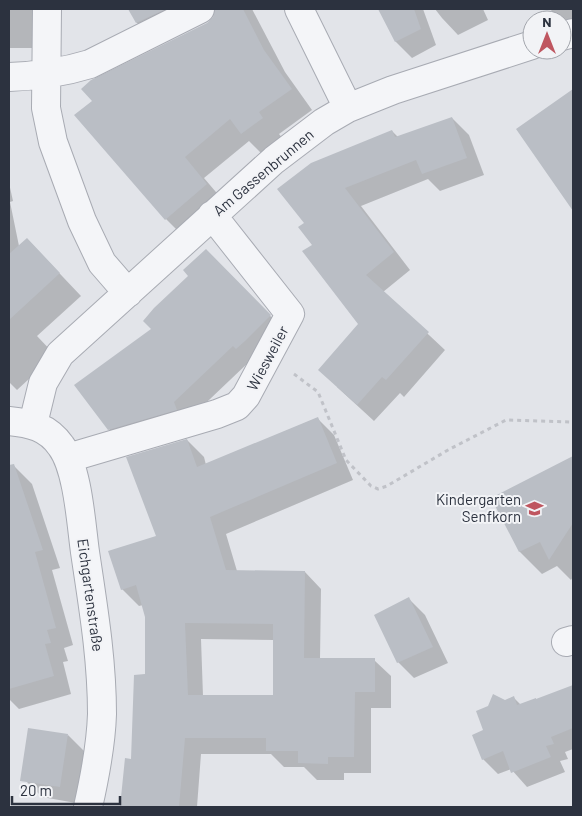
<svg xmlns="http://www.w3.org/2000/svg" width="582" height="816" viewBox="0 0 582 816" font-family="Barlow,sans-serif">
	<rect width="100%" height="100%" fill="#e2e4e9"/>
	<path fill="#0003" fill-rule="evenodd" d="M9,9H34V48H9Z
		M130,9H252L285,72L312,110L279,134L283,139L262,154L249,141L204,178L227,205L187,240L166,219L76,115L208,24L215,15L158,43L137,23Z
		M380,9H423L436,45L412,58L396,42Z
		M435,9H483L488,20L458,35L442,18Z
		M551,9H573V27L562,24V20H558L552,14Z
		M566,96L573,103V203L561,191Z
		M452,118L469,135L484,175L440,191L428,179L361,206L410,270L383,292L445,350L404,397L400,393L374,421L337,387L360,324L313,245L300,228L392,131L398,137Z
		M9,183L13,201L10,202L19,246L27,239L81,296L37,336L55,355L17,390L9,382Z
		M206,251L285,331L250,361L189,419L125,445L109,429L153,329L190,276Z
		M317,418L334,435L353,480L226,534L237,571L305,572L321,589L320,659L374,660L391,676V708H371V773H344V780H317L304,767H284L271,754H201L197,807H121L126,759L132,760L146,676V616L143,605L139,606L122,589L158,537L187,440L204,457L206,465ZM201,639L274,640V696H203Z
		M573,457V577L571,580L557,566L542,574L520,552L493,498Z
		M14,466L32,484L60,568L52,570L73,645L64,648L68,661L63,662L71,694L19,709L9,699V468Z
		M409,599L425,615L448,663L414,678L398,662Z
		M573,686V749L565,752L568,759L560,761L565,772L527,787L511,769L498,774L483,759L485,731L505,701L513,697L521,705L537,700Z
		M68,735L84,751L76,803L42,797L26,781Z"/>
	<path fill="#babec5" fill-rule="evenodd" d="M128,9H166L136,23Z
		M215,9H243L264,50L292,89L259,112L263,118L241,134L230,119L185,157L207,184L165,220L74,115L92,101L81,89L91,80L207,23L213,17Z
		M378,9H414L421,29L395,42Z
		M573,89V211L516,129Z
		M452,117L467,158L422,174L416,160L345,188L394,252L366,275L429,332L386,380L382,377L357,405L318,370L358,324L302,251L312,245L298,227L304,223L277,189L311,163L392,130L395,137Z
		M27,238L60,273L9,320V254Z
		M206,249L271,315L245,341L236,349L233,346L174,402L177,410L108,430L74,385L151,329L143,321L154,308L188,276L183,270Z
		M318,417L337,463L210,517L226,570L305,571L304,658H375V692H355L354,757H328V764L298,763V751H266V738H185L179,807H120L125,758L131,759L134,675L145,674V617L136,585L121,590L108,551L156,536L126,457L187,439L197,467ZM185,623L273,624V695H188Z
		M573,456V523L549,560L540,542L519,552L491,498Z
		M14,464L43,550L35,552L56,628L47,630L51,643L45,644L54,676L9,689V465Z
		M409,597L433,647L397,663L374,615Z
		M573,685V728L551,737L554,744L546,746L551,757L511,773L503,751L482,760L472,735L483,730L476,711L488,706L493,694L505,700L514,696L517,705L536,698V699Z
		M28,728L68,734L60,787L20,781Z"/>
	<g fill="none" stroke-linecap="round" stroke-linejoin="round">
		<defs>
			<path id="minor" d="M47,9L46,108L53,142L82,221L102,263L128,293
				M299,9L348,108
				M562,36L573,33
				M9,77C36,76 64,72 90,64L200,9
				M9,421C30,423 48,427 61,446C78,469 81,523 85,552C93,606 102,659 102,714C101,745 95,776 88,807
				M33,424L43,383L60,354L274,160L324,122L348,108L393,90L532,45
				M68,458L217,414L237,406L246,396L290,314L212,215
				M566,642L573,640"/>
		</defs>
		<use href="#minor" stroke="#a8abb3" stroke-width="30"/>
		<path stroke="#c0c2c8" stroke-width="3" stroke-dasharray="4 4" stroke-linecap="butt" d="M294,374L318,392L346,460L371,486L378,489L387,486L448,450L506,420L573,422"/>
		<use href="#minor" stroke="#f4f5f8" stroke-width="28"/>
	</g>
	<defs>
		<symbol id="school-bare" viewBox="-9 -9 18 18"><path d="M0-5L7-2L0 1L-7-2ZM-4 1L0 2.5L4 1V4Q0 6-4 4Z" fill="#bf5660" stroke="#f2f3f6" stroke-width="2.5" paint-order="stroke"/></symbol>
	</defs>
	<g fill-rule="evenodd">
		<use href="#school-bare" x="522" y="496" width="25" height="25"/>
	</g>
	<g text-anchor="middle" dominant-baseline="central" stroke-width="4" stroke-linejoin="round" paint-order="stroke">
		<g font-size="15" fill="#2c323f" stroke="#f2f3f6">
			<text transform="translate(263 172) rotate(-40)">Am Gassenbrunnen</text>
			<text transform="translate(267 358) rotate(-62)">Wiesweiler</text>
			<text transform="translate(91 595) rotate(82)">Eichgartenstraße</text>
		</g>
		<g font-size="15" fill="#2c323f" stroke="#f2f3f6" text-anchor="end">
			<text x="521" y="499">Kindergarten<tspan x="521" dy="17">Senfkorn</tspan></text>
		</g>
	</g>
	<rect width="582" height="816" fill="none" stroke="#2c323f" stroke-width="20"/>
	<g transform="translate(547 35)"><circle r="24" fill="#f2f3f6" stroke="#a3a6ad"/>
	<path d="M0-4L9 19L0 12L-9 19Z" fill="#bf5660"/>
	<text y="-8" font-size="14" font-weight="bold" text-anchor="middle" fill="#2c323f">N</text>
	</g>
	<path d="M12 796v8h108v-8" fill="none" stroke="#2c323f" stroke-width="2.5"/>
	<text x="20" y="796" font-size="15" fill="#2c323f" stroke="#f2f3f6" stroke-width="4" paint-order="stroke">20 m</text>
</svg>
